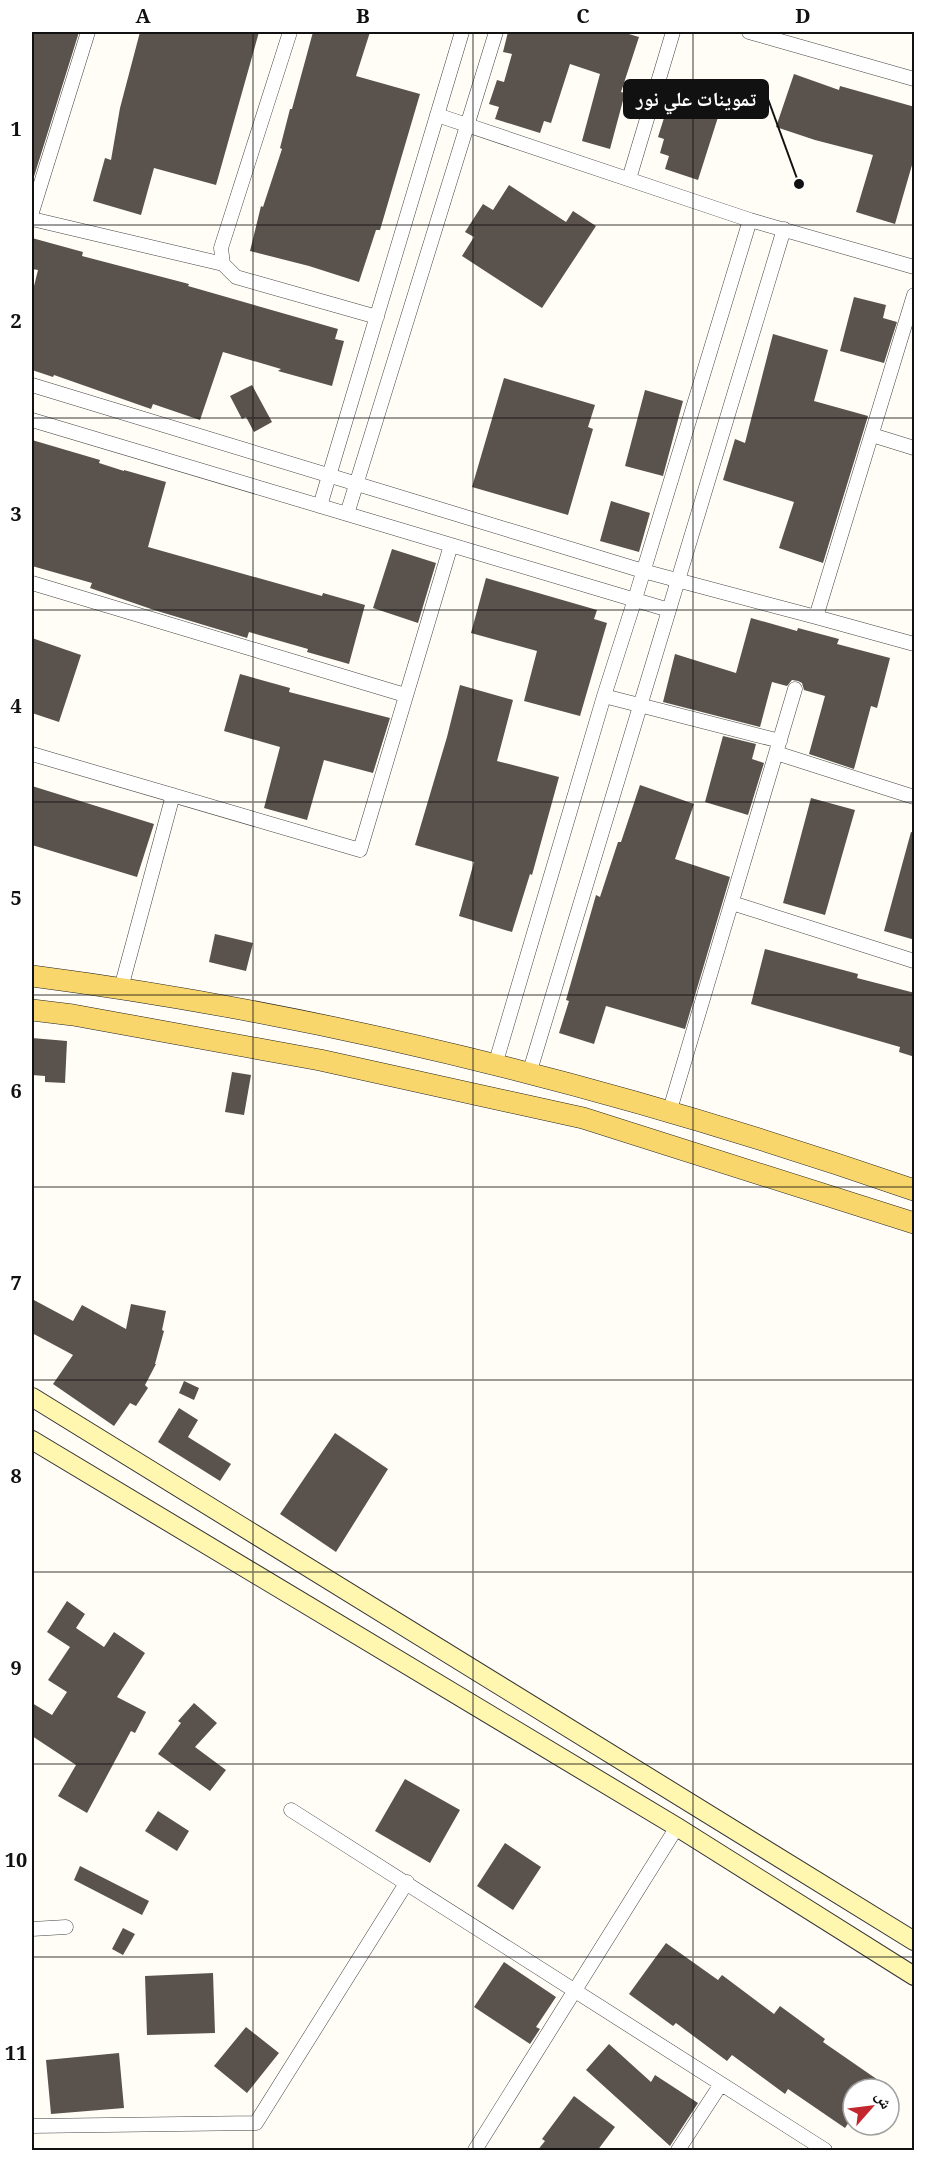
<svg xmlns="http://www.w3.org/2000/svg" width="946" height="2182" viewBox="0 0 946 2182" font-family="Georgia,'Noto Naskh Arabic',serif">
	<rect width="100%" height="100%" fill="#fffdf5"/>
	<path fill="#5a524d" d="M34,32H79L32,183V41Z
		M140,32H259L216,185L154,168L141,215L93,201L105,158L111,160L120,108Z
		M313,32H370L356,76L420,94L380,230H376L359,282L309,266L250,251L261,206L263,207L282,149L280,148L290,109H292Z
		M508,32H622L639,37L621,92L625,93L610,149L582,141L600,74L570,64L551,123L544,121L540,133L495,119L499,107L489,104L497,80L504,82L512,54L503,52Z
		M794,74L839,90L840,86L915,107V166L912,165L895,224L856,212L873,155L815,140L776,127Z
		M670,99L719,114L698,180L665,169L669,156L660,153L664,139L658,137Z
		M509,185L566,222L573,211L596,226L542,308L462,256L474,237L465,232L483,204L493,210Z
		M32,238L83,252L82,256L189,284L188,286L338,329L335,339L344,341L332,386L278,371L281,369L223,352L200,420L153,404L151,409L54,375L53,377L32,370V294L38,270L32,269Z
		M854,297L886,305L883,318L897,322L884,363L840,351Z
		M773,334L828,350L814,401L868,416L823,563L779,548L794,502L723,480L735,439L745,443Z
		M504,378L595,405L588,427L593,429L568,515L472,487Z
		M252,385L272,422L254,432L246,417L242,419L230,396Z
		M645,390L683,401L663,476L625,466Z
		M32,440L100,460L99,463L124,471V470L166,482L148,547L322,596L323,593L365,605L349,664L307,652L308,649L249,632L247,638L154,610L90,588L92,583L32,566Z
		M611,501L650,513L639,552L600,541Z
		M392,549L436,563L418,623L373,608Z
		M486,578L597,610L594,619L607,623L580,716L524,701L537,651L471,633Z
		M751,618L797,631L798,628L839,639L837,644L890,658L877,708L871,706L854,769L809,754L825,696L804,690L802,683L798,681L792,680L787,686L772,682L760,727L663,702L675,654L736,673Z
		M32,638L81,655L59,722L32,713Z
		M240,674L290,688L289,692L390,718L373,773L324,760L307,820L264,808L280,747L224,731Z
		M460,685L513,700L497,761L559,777L532,875L530,874L512,932L459,916L474,862L415,845L447,737Z
		M723,736L756,744L752,759L764,763L748,815L705,802Z
		M640,785L694,804L675,859L730,877L685,1029L606,1006L594,1044L559,1033L569,1001L566,1000L596,895L600,897L618,842H621Z
		M32,786L154,824L137,877L32,845Z
		M811,798L855,810L825,915L783,903Z
		M911,832L915,833V940L884,931Z
		M215,934L253,943L246,971L209,962Z
		M765,949L858,974L857,978L915,993V1057L899,1052L900,1047L751,1004Z
		M32,1038L67,1041L65,1083L45,1082V1076L32,1075Z
		M232,1072L251,1075L244,1115L225,1112Z
		M32,1299L73,1321L82,1305L126,1329L131,1304L166,1311L162,1330L164,1331L155,1364H156L145,1385L148,1388L136,1406L130,1403L114,1426L53,1384L73,1355L32,1333Z
		M184,1381L199,1388L194,1400L179,1393Z
		M179,1408L198,1420L188,1437L231,1464L220,1481L158,1442Z
		M335,1433L388,1469L336,1552L280,1514Z
		M67,1601L85,1614L76,1628L104,1647L114,1632L145,1653L117,1697L146,1712L135,1733L131,1731L87,1813L58,1796L76,1765L32,1736V1703L52,1715L67,1692L48,1680L70,1647L47,1632Z
		M194,1703L217,1723L195,1747L226,1770L210,1791L158,1754L181,1723L178,1721Z
		M405,1779L460,1810L430,1863L375,1831Z
		M158,1811L189,1831L177,1851L145,1831Z
		M505,1843L541,1867L513,1910L477,1886Z
		M80,1866L149,1901L142,1915L74,1880Z
		M123,1928L135,1934L123,1955L112,1949Z
		M666,1943L718,1980L722,1975L774,2014L780,2006L825,2039L823,2042L878,2080L872,2089H853V2116L845,2128L788,2089L785,2094L732,2055L727,2061L676,2023L673,2026L629,1994Z
		M504,1962L556,1997L536,2027L540,2029L530,2044L474,2007Z
		M213,1973L215,2033L147,2035L145,1976Z
		M246,2027L279,2053L247,2093L214,2066Z
		M609,2044L651,2082L655,2075L698,2103L670,2146L586,2070Z
		M119,2053L124,2108L51,2114L46,2060Z
		M574,2096L615,2127L597,2151H537L545,2141L542,2139Z"/>
	<g fill="none" stroke-linecap="round" stroke-linejoin="round">
		<defs>
			<path id="minor" d="M290,32L221,248L223,264L236,277L377,317
				M749,32L914,79
				M437,115L750,220L914,267
				M629,179L673,32
				M32,212L88,32
				M32,219L223,264
				M914,295L816,617L914,644
				M32,385L643,571L816,617
				M32,420L669,610
				M872,435L914,448
				M320,506L462,32
				M347,514L496,32
				M32,583L405,695
				M604,696L780,741
				M776,753L914,797
				M32,754L360,850L451,545
				M732,903L914,961
				M121,988L173,795
				M495,1065L604,696L635,599L750,220
				M529,1074L784,229
				M669,1113L795,689
				M291,1810L825,2150
				M32,1929L66,1927
				M32,2126L256,2123L407,1882
				M475,2150L677,1827
				M678,2150L721,2084"/>
			<path id="secondary" d="M32,1397L914,1941
				M32,1440L677,1827L914,1976"/>
			<path id="primary" d="M32,976C332,1015 628,1091 914,1190
				M32,1010L73,1015L320,1060L583,1118L914,1223"/>
		</defs>
		<use href="#minor" stroke="#444" stroke-width="15"/>
		<use href="#secondary" stroke="#333" stroke-width="20"/>
		<use href="#primary" stroke="#222" stroke-width="22"/>
		<use href="#minor" stroke="#fff" stroke-width="14"/>
		<use href="#secondary" stroke="#fff6b0" stroke-width="18"/>
		<use href="#primary" stroke="#f9d66b" stroke-width="21"/>
	</g>
	<path fill="none" stroke="#111" stroke-width="1.5" stroke-opacity="0.55" d="M253,32V2150M473,32V2150M693,32V2150M32,225H914M32,418H914M32,610H914M32,802H914M32,995H914M32,1187H914M32,1380H914M32,1572H914M32,1764H914M32,1957H914"/>
	<path fill="none" stroke="#111" stroke-width="2" d="M799 184L768 99"/>
	<circle fill="#111" stroke="#fff" stroke-width="2" cx="799" cy="184" r="6"/>
	<rect fill="#111" stroke="#111" stroke-width="2" x="624" y="80" width="144" height="38" rx="6"/>
	<g font-size="20" text-anchor="middle" font-weight="bold" fill="#fff">
		<text x="696" y="106">تموينات علي نور</text>
	</g>
	<rect width="946" height="2182" fill="none" stroke="#ffffff" stroke-width="66"/>
	<g transform="translate(871 2107) rotate(62)"><circle r="28" fill="#ffffff" stroke="#a0a0a0" stroke-width="1.5"/>
	<path d="M0-4.5L10 22L0 15L-10 22Z" fill="#c4262e"/>
	<text y="-9" font-size="16" font-weight="bold" text-anchor="middle" fill="#111111">ش</text>
	</g>
	<rect x="33" y="33" width="880" height="2116" fill="none" stroke="#111" stroke-width="2"/>
	<g font-size="20" text-anchor="middle" font-weight="bold" fill="#111">
		<text x="143" y="23">A</text>
		<text x="363" y="23">B</text>
		<text x="583" y="23">C</text>
		<text x="803" y="23">D</text>
		<text x="16" y="136">1</text>
		<text x="16" y="328">2</text>
		<text x="16" y="521">3</text>
		<text x="16" y="713">4</text>
		<text x="16" y="905">5</text>
		<text x="16" y="1098">6</text>
		<text x="16" y="1290">7</text>
		<text x="16" y="1483">8</text>
		<text x="16" y="1675">9</text>
		<text x="16" y="1867">10</text>
		<text x="16" y="2060">11</text>
	</g>
</svg>
